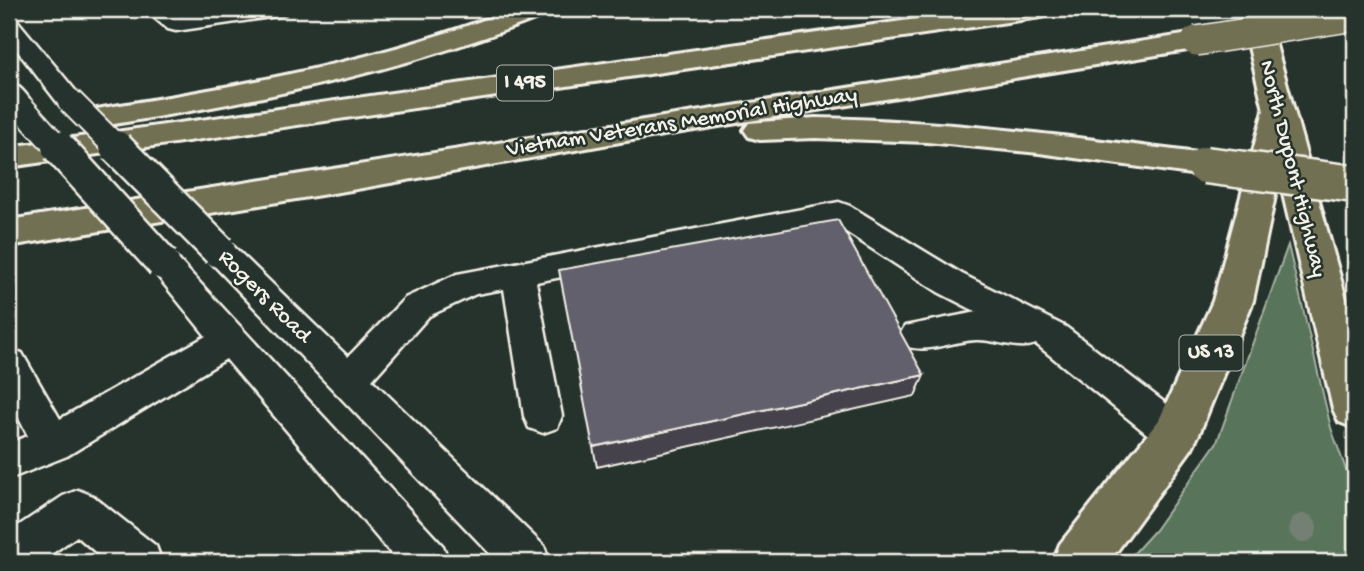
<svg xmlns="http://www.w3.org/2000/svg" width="1364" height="571" viewBox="0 0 1364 571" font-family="'Gochi Hand',sans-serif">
	<rect width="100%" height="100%" fill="#26332d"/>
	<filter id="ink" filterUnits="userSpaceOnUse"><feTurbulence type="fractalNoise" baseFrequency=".0143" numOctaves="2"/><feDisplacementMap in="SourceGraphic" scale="14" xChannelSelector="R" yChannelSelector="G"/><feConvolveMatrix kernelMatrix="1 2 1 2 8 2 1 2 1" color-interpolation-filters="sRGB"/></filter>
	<g filter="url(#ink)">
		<path fill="#58745c" stroke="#a6b2a2" stroke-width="2" d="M1288,245L1331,428L1355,495V562H1126L1155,530L1217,442Z"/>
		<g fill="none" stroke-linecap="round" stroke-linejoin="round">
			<defs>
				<path id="minor" d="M144,9H169L180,16L233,9H288L285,14L277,16L176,31L168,29Z
					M9,18L17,20L79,95L83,101L79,107L70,109L61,107L9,40Z
					M9,82C22,86 29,98 36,109L32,115L23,117L14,115L9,108Z
					M839,202L850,206L962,274L1066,327L1190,422L1196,434L1190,446L1176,451L1162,446L1036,344C1017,351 996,339 976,340C952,341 928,354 905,346L899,336L905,326L977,312L938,292L834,224L536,282L562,416L557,428L543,433L529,428L524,416L504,289L476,294L429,316L372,380L544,546L550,562H498L208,259L203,251L208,243L219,239L230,243L348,357L405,298L457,274Z
					M163,251L174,255L443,546L449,562H398L226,359L67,456L9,479V443L28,436L9,399V349L22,353L60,419L206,336L147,263L152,255Z
					M78,490L93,496L156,546L162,562H107L77,536L40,562H9V532L63,496Z"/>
				<path id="major" d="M1240,9H1266L1355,331V428L1339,422L1333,409L1279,177L1253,301L1199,434L1192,448L1109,562H1053L1060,544L1159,420L1213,301L1264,110Z"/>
				<path id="highway" d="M513,9H549L545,15C404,71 258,101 108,125L97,123L93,116L97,109L108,107C246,85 382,60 513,9Z
					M987,9H1054L1050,15L1041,17L9,167V147Z
					M1196,33L1206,35L1210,41L1206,47L620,142L351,190L9,246V220Z
					M815,118C946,120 1075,137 1205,154L1217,157L1222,165L1217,173L1205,176L1039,153L927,142L815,138L760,140L749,137L744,130L749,123Z"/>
			</defs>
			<use href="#minor" stroke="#f4f1e8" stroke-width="5"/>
			<use href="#major" stroke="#f4f1e8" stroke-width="6"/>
			<use href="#highway" stroke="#f4f1e8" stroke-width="6"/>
			<use href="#minor" fill="#26332d" fill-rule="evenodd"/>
			<use href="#major" fill="#716f52" fill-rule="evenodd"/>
			<use href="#highway" fill="#716f52" fill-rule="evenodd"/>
			<defs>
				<path id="minor-bridge-far1" d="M70,101L118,149
					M23,109L59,149"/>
				<path id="minor-bridge" d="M58,147L163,263
					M116,147L219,251"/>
				<path id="highway-bridge-far1" d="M1196,41L1355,16"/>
				<path id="highway-bridge" d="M1205,165L1355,184"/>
			</defs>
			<use href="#minor-bridge-far1" stroke="#f4f1e8" stroke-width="28" stroke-linecap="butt"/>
			<use href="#minor-bridge" stroke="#f4f1e8" stroke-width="37" stroke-linecap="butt"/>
			<use href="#highway-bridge-far1" stroke="#f4f1e8" stroke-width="32" stroke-linecap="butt"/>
			<use href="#highway-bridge" stroke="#f4f1e8" stroke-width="41" stroke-linecap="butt"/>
			<use href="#minor-bridge-far1" stroke="#26332d" stroke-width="24"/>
			<use href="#minor-bridge" stroke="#26332d" stroke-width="32"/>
			<use href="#highway-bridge-far1" stroke="#716f52" stroke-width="29"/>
			<use href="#highway-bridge" stroke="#716f52" stroke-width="36"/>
		</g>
		<circle fill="#758075" cx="1303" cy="528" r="14"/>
		<path fill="#45434c" stroke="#f4f1e8" stroke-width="2" d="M924,375L915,396L597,467L593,447Z"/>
		<path fill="#62606c" stroke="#f4f1e8" stroke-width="2" d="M838,220L924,375L593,447L559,270Z"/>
	</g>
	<g text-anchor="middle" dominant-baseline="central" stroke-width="5" stroke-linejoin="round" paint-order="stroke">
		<g fill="#26332d" stroke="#b6b8b0" stroke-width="2">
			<rect x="497" y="65.5" width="56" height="35" rx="5"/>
			<rect x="1179.5" y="335.5" width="63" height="35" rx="5"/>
		</g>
		<g font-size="21" font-weight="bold" fill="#f4f1e8">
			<text x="525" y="83">I 495</text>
			<text x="1211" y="353">US 13</text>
		</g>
		<g font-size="23" fill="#f4f1e8" stroke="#26332d">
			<text transform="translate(682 123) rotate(-9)">Vietnam Veterans Memorial Highway</text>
			<text transform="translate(1292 169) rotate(76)">North Dupont Highway</text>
			<text transform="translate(264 297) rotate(45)">Rogers Road</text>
		</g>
	</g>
	<rect width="1364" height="571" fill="none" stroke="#26332d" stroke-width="35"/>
	<rect x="18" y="18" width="1329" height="536" fill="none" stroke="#f4f1e8" stroke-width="2.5" filter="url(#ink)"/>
</svg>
